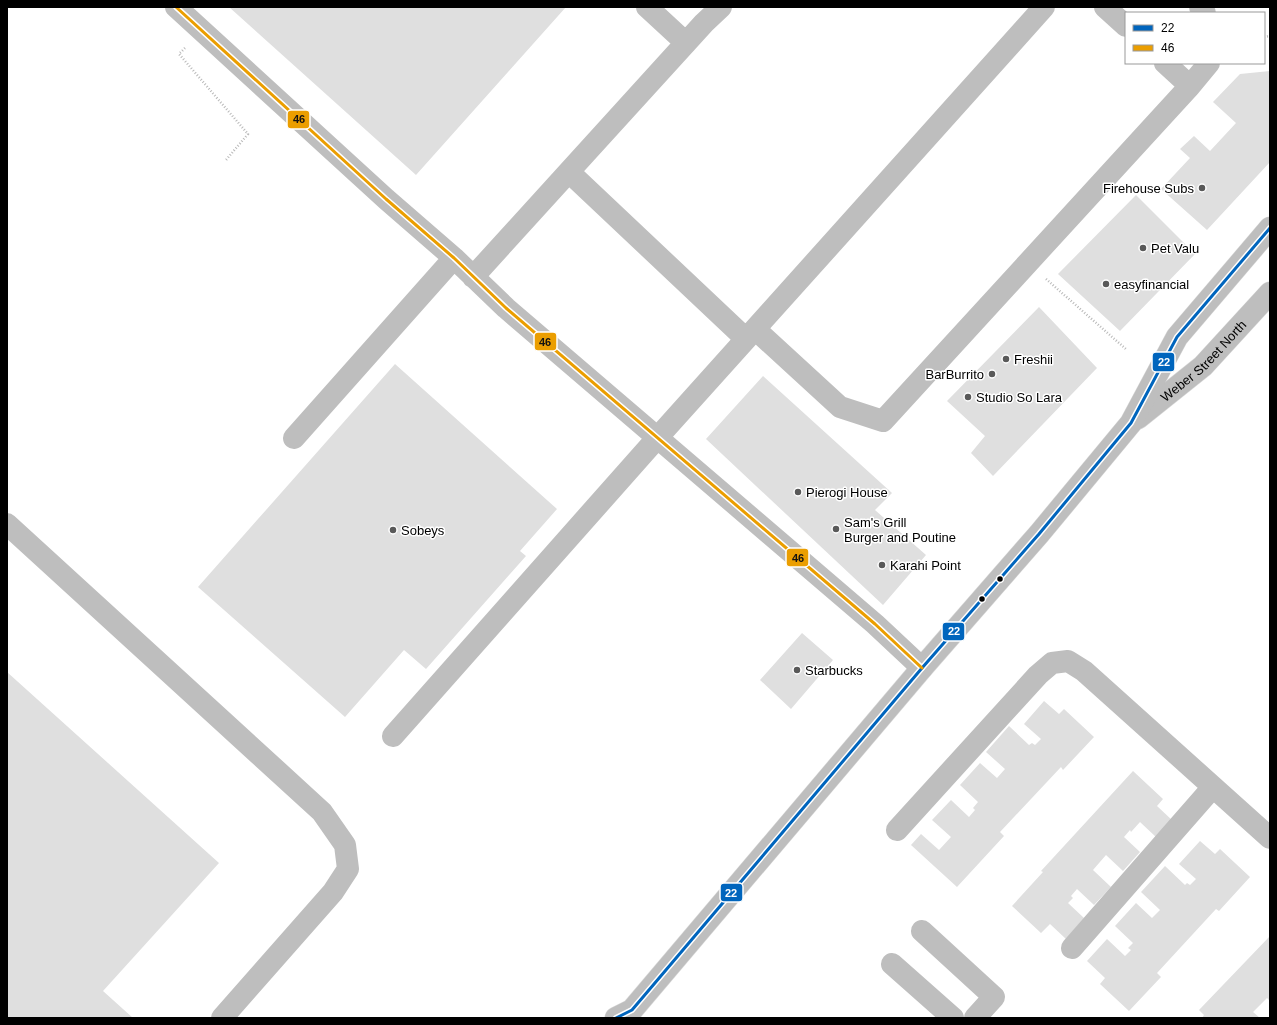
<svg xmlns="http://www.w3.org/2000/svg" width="1277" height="1025" viewBox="0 0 1277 1025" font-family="Arial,sans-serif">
	<rect width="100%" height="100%" fill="#fff"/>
	<path fill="#dfdfdf" d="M229,7H566L416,175Z
		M1270,71V162L1207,230L1161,189L1190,158L1180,149L1194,136L1210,151L1236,123L1213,102L1240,74Z
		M1136,195L1195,254L1120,331L1058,274Z
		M1039,307L1097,368L993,476L971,453L985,436L947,401Z
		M395,364L557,509L520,551L526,556L426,669L404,650L345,717L198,587Z
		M763,376L892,493L875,510L926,555L883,605L706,439Z
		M802,633L833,660L791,709L760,680Z
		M7,672L219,863L103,991L133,1018H7Z
		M1044,701L1059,714L1064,709L1094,737L1063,770L1061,767L1000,832L1004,836L957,887L911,845L921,834L939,850L951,837L932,820L951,800L969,817L975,810L973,808L978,802L960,785L980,763L997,778L1005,769L986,752L1009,726L1029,745L1032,743L1035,745L1041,739L1024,724Z
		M1133,771L1163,799L1157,806L1173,821L1157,838L1140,822L1131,832L1130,830L1124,837L1140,852L1123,871L1106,855L1093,870L1111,887L1094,905L1077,889L1071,896L1073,898L1068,903L1084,918L1066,939L1050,924L1041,933L1012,906L1043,872L1041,871Z
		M1200,841L1215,854L1220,849L1250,877L1219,911L1216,909L1157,973L1161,977L1129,1011L1100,984L1105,978L1087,961L1107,939L1125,956L1131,950L1128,948L1133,943L1115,926L1136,903L1152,918L1160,910L1141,892L1165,866L1185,885L1187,883L1190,885L1196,879L1179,864Z
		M1270,936V1001L1267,998L1253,1012L1260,1018H1202L1204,1015L1199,1010Z"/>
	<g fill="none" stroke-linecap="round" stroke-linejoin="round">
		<defs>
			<g id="major">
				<path id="s1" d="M1138,418L1203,366L1270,293"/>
				<path d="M616,1018L632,1010L922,668L1039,534L1131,423L1177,337L1270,228"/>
			</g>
		</defs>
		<use href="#major" stroke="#dbdbdb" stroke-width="23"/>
		<path stroke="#b9b9b9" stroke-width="2.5" stroke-dasharray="1 2" stroke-linecap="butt" d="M1264,37L1270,36
			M185,48L179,54L248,134L226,160
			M1046,279L1127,350"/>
		<path stroke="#bebebe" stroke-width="22" d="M176,7L386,199L454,258L506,308L875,624L922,668
			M647,7L686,43
			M1105,7L1126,26
			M1200,7L1205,13
			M1190,86L1209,63
			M569,172L746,339
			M473,277L704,23L721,7
			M755,329L840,407L883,421L1190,86L1165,63
			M294,438L454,258
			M7,524L322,812L345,845L348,869L333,892L222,1018
			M393,736L658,437L1044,7
			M897,830L1038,675L1052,663L1068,661L1084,671L1270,838
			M922,931L994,997L975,1018
			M1072,948L1213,787
			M892,964L953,1018"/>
		<use href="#major" stroke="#bebebe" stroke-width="22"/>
		<defs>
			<path id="bus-1" d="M616,1018L632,1010L922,668L1039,534L1131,423L1177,337L1270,228"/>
			<path id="bus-2" d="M176,7L386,199L454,258L506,308L875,624L922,668"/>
		</defs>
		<use href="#bus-1" stroke="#fff" stroke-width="6"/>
		<use href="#bus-2" stroke="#fff" stroke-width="6"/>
		<use href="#bus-1" stroke="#0065bd" stroke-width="3"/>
		<use href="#bus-2" stroke="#eb9e00" stroke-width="3"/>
	</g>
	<g fill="#595959" stroke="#fff" stroke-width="1.5">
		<circle cx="1202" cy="188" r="4"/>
		<circle cx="1143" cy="248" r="4"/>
		<circle cx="1106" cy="284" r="4"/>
		<circle cx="1006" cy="359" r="4"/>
		<circle cx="992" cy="374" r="4"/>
		<circle cx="968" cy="397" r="4"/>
		<circle cx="798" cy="492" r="4"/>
		<circle cx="836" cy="529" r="4"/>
		<circle cx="393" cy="530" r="4"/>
		<circle cx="882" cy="565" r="4"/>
		<circle cx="797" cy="670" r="4"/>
	</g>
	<g fill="#000" stroke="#fff" stroke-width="1.5">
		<circle cx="1000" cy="579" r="3.5"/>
		<circle cx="982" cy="599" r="3.5"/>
	</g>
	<g text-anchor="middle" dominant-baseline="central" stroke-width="3" stroke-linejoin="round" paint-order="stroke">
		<g font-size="13" fill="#000" stroke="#fff" text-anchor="start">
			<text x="1194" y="188" text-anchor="end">Firehouse Subs</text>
			<text x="1151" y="248">Pet Valu</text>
			<text x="1114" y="284">easyfinancial</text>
			<text x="1014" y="359">Freshii</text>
			<text x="984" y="374" text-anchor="end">BarBurrito</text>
			<text x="976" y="397">Studio So Lara</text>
			<text x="806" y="492">Pierogi House</text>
			<text x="844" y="522">Sam's Grill<tspan x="844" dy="15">Burger and Poutine</tspan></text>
			<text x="401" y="530">Sobeys</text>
			<text x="890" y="565">Karahi Point</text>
			<text x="805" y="670">Starbucks</text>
		</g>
		<g font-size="13" fill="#000" stroke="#fff">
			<text stroke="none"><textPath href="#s1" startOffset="87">Weber Street North</textPath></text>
		</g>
	</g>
	<g stroke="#fff" stroke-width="1.5">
		<rect x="287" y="110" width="23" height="19" rx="4" fill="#eb9e00"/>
		<rect x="534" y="332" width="23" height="19" rx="4" fill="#eb9e00"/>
		<rect x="1152" y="352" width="23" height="20" rx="4" fill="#0065bd"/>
		<rect x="786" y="548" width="23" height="19" rx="4" fill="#eb9e00"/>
		<rect x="942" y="622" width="23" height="19" rx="4" fill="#0065bd"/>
		<rect x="720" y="883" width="23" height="19" rx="4" fill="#0065bd"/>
	</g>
	<g font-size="11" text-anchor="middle" font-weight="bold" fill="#fff">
		<text x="1164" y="366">22</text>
		<text x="954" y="635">22</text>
		<text x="731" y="897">22</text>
	</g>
	<g font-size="11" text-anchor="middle" font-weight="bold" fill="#111">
		<text x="299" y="123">46</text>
		<text x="545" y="346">46</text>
		<text x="798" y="562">46</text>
	</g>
	<rect width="1277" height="1025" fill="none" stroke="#000000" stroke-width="16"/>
	<rect x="1125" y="12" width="140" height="52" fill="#ffffff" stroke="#999999"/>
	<rect x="1133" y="25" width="20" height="6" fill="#0065bd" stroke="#999999"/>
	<text x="1161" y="32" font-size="12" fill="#000000">22</text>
	<rect x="1133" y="45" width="20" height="6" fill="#eb9e00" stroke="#999999"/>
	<text x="1161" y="52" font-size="12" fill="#000000">46</text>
</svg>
